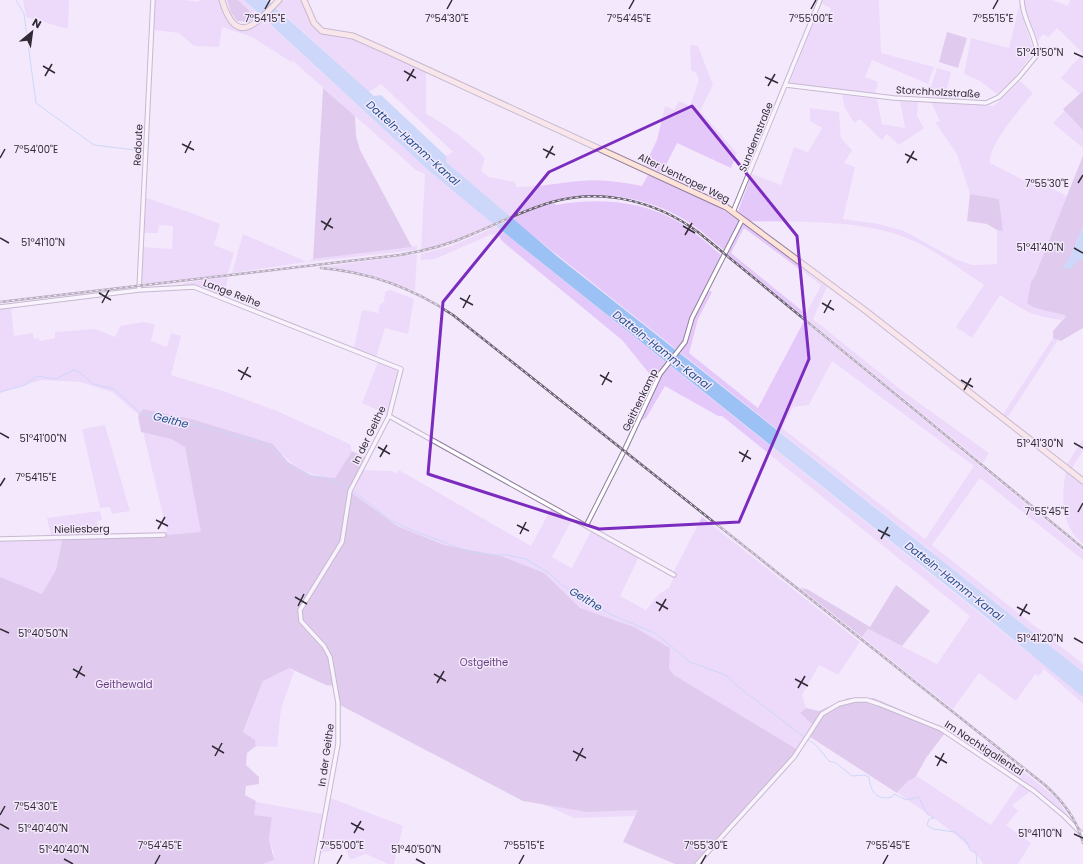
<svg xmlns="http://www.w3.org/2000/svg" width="1083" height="864" viewBox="0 0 1083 864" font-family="Poppins,sans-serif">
	<rect width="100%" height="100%" fill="#f4e9fc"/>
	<path fill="#e5c8fa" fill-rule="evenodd" d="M23,0H69L68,29L26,17Z
		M155,0H184L199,2V0H220C228,27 239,41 265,20L428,170L487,219L1073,688L1083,697V704L1044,669L1038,677L1036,673L1016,701L979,673L953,709L862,637L868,629L937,664L970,616L722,416H718L665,386L646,418L643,420L638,417L652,377L622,340L503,242L497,234L490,235L435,259L421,260V254L451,246L491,229L488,227L450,242L421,250L425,174L416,170L293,61L291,62L252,37L222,27L219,47L194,46L179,33L154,30Z
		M238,0H244L259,14L256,17Z
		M282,0H301L304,2L313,25L320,32L354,39L502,106L426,73V114C448,125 467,141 485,158L481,171L489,177L515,182L516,187C538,187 559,183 580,181C601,179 622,182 642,186L649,173L711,202L740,221L724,250C711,240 699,228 685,220C646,196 597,189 552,201L556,205C597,198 639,200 675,220C692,229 706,242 721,255L706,289L712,292L698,319L689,353L758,408L804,321L1083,551V560L980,478L932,545L1078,660L1083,665V672L508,216L446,162V156L453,152L381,84L369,92L276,7ZM832,361L974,466L925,539L782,428L793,407L809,405Z
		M823,0H879L881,53L934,67L928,84L872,60L865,77L878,82L875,94L789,84L816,16H828L831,8L822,4Z
		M1024,0H1053L1068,6L1070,0H1083V148L1053,123L1080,94L1061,78L1083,53L1057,28L1049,37L1043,34L1038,41L1024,6Z
		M1019,6L1034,52L1011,82L997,94L980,81L964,74L971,38L1009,48Z
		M690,45L698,46L713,85L700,111L737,153L731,168L677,143L662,173L645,165L657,140L665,106L674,110L679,101L690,106L699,80L696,73L691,70Z
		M937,68L951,72L945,97L928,96Z
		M1020,81L1033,93C1021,108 988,145 990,163L1035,186L1037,181L1067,196L1083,155V294L1035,276L1031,282L1052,311L1066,316L1061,320C1032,316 1024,311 1000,295L972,338L956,327L984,285C963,271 942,255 920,244C868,218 805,223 749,221L738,211L752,174L781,185L794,147L808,152L822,128L810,121V108L839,112L841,138L852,150L844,163L855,167L843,219L879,224L904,231L955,259L972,265L997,264V230L1003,231L999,200L970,194L957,154L935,122L940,121L931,102L994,106Z
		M842,95L877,99L882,124L905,128L900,101L918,102L917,116L924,128L899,145L887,134L882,140L860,119L854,123L845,108Z
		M146,198L192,213L220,224L214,245L234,253L228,274L141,285L143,247L172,249L173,226L159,225L158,233H144Z
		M743,223L827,287L813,319L905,393L989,453L983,463L726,253ZM744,228L821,285L806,314L731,253Z
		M243,234L307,262L313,259L417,246V250L307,262L232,273Z
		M417,254L415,291C382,277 350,270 315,268Z
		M228,277L224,296L193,285H183V283Z
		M390,290L414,299L408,334L385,328L376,357L354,348L362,310L378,313L380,305L384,302L385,292Z
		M11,308L14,336L33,333L34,339L39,338L40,341L55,338V332L95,329L115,337L120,326L143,322L155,324L151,341L167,347L171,333L181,336L171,375L226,392L277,411L350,444L352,451L335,478C303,474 294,468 273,444L283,461L304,474L354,491L362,470L392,471L397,474L399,470L531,546L551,509L572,520L552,557L572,568L591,531L639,557L620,596L646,610L659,594L669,588L675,575L673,573L702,517L860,642L838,675L819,665L802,695L806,708L800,713L813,725L798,750L636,816L574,818L427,751L362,716L341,703L336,704L332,685L289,668L294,672L281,709L277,747L256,746L255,740L243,733L263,681L258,672L205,836L274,854L269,839L272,817L254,815L256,802L323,814L313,864H0V538L59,537V535H51L47,518L100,511L102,520L97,521L99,533L167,532L139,415L112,392L80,382L41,380L0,393V309ZM143,409L192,419L237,433Z
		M1053,338L1058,340L1008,417L1003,414Z
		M378,362L396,369L399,375L388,415L362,403Z
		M105,425L130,511L112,514L110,507L100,508L82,429Z
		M1083,439V451L1072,468L1067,464Z
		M1066,471L1083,484V544C1061,527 1061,496 1066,471Z
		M988,742L1057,799L1076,827L1049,802L981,754Z
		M917,776L991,825L1019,784L1031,791L1012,805L1018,811L1006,825L1031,843L1018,864H984C961,834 928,815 898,793L908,781L915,779Z
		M331,798L403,826L394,864H388L366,854L350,860L346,848L319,853Z"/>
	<path fill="#c7a7dd" d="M227,0H238L256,17L249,22L237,21L231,13Z
		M947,32L967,38L958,68L939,62Z
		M323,88L355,116L356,136L360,150L412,247L313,259Z
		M1083,91V130L1063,109Z
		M1083,156V226L1071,255L1062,269L1078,259L1083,261V328L1061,341L1053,338V331L1066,316C1053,311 1037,311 1027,303L1031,282L1035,276Z
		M970,194L999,199L1003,231L997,230L987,224L967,221Z
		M143,409L192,419L273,444L288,462L311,475L335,478L352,451L366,458L348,490L397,526L444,545L501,556L544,573L580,608L634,627L670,648L669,669L674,675L798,750L695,864H675L623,842L638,810L587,812L523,801L340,705L337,702L334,686L326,685L289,668L263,681L243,732L255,740L256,746L247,753L246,765L259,777V784L246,786L245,795L256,801L254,815L272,817L269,839L274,860L262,864H0V577L42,594L56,570L63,537L167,535L201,532L185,447L171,439L141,432L138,416Z
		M896,585L930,611L902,646L868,629L862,637L800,588L807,589L870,627Z
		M848,698H874L908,713L911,717L945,733L926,758L915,778L908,781L897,793L807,735L813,725L800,713L806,708L819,711Z"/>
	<path fill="#9bc1f5" d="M244,0H267L374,96L381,95L446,156V162L558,257L1083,672V697L982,614L487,219L428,170Z
		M1083,226V261L1078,259L1072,268L1062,269L1071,255Z"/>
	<path fill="#f4e9fc" d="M511,216L514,218L493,227L491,225Z"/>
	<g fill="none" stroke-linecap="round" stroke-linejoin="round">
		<path stroke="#9bc1f5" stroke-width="1" d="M16,0L24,14L36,103L94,145L143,151
			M0,392L25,385L37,376L56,379L74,370L78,371L93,384L114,389L139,412L146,415L203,427L255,441L270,447L289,466L310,476L328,478L348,489
			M354,492L390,520L409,529L470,552L493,555H507L526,559L549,573L562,585L582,598L612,615L655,633L690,662L726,675L740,688L804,737
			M807,739L816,745L829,761L836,763L852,776L864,775L869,777C870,791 877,801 892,797L894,794L906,800L919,797L927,814L934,818L929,819L927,825L933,829L955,832L967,842L970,850L976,853L977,864"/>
		<defs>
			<path id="street" d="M786,85L894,98L986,103L999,97L1019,77L1037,55C1037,36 1022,19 1022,0
				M733,212L820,0
				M139,290L153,0
				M0,307L139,290L194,287L401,369L389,416L350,491L342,542L300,610L301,621L324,646L330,657L338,703V744L316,864
				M389,416L674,575
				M586,526L624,451L660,374L685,342L692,318L742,220
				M0,539L164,535
				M697,864L794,757L822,714L839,704L855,700H867L879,704L941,729L1034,791L1064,816L1083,835"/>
			<path id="secondary" d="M222,0C236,48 256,24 279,0
				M304,0L314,23L322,31L353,36L389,52L726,207L866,311L1083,481"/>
		</defs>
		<use href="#street" stroke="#907f9c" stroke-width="5.5"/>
		<use href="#secondary" stroke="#907f9c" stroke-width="7"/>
		<use href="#street" stroke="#fff" stroke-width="3.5"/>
		<use href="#secondary" stroke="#fee3d8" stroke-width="5"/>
		<defs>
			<path id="rail" d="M321,268C369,272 413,288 453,315L1045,785C1063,801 1077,819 1083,843
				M0,302L400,255C424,251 448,245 470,235C497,224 524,210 552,202C603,188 656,201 698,232L1083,548"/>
		</defs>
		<use href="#rail" stroke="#6b6371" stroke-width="2.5"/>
		<use href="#rail" stroke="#f4e9fc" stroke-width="1" stroke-dasharray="3" stroke-linecap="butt"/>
	</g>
	<path d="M0 0H1083V864H0ZM692,106L797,236L809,359L739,522L599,529L428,474L443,302L549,172Z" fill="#f4e9fc" fill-opacity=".55" fill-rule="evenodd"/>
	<path fill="none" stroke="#7b2cbf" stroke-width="3" stroke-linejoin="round" d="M692,106L797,236L809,359L739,522L599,529L428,474L443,302L549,172Z"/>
	<path fill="none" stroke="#322b37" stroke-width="1.5" d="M265,9L270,0M447,9L452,0M629,9L634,0M811,9L816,0M993,9L998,0M1074,53L1083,57M43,66L55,73M404,71L416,78M45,76L52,64M765,77L778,83M407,81L414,69M768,86L775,74M182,144L194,150M543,149L555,155M185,153L191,141M905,154L917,160M0,158L5,149M546,158L553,146M907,163L914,151M1078,183L1083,175M321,221L333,228M683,226L695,233M324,230L331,218M685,235L692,223M0,238L9,243M1074,248L1083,253M99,293L111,300M460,298L473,305M102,303L109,290M822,303L834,310M463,308L470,295M824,313L831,300M238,370L251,377M600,375L612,382M241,380L248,367M961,380L973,387M602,385L609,372M964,390L971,378M0,433L9,438M1074,443L1083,448M378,447L390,454M739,452L751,459M380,457L387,445M742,462L748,450M0,486L5,478M1078,512L1083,503M156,520L168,526M517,525L529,531M158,529L165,517M878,530L890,536M520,534L526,522M881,539L888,527M295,597L307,604M656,602L668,609M298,606L304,594M1017,607L1030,614M659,611L666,599M1020,616L1027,604M0,629L9,633M1074,638L1083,643M73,669L85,676M434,674L446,681M76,678L82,666M795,679L808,686M437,683L444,671M798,688L805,676M212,746L224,753M573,751L586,758M215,756L222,743M935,756L947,763M576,761L583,748M937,766L944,753M0,815L5,806M351,823L364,830M0,824L9,829M354,833L361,821M1074,834L1083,838M64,859L73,864M416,859L425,864M155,864L160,855M337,864L342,855M519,864L524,855M701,864L706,855M883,864L888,855"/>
	<g text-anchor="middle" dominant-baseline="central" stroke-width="3" stroke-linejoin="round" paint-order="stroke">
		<g font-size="10" fill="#322b37" stroke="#f4e9fc">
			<text transform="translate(938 92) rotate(3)">Storchholzstraße</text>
			<text transform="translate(756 137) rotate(-68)">Sundernstraße</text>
			<text transform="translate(138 145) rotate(-87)">Redoute</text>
			<text transform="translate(684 178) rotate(26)">Alter Uentroper Weg</text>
			<text transform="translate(232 293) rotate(21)">Lange Reihe</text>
			<text transform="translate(640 400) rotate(-64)">Geithenkamp</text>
			<text transform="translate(369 435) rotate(-64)">In der Geithe</text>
			<text transform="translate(82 529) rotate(-1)">Nieliesberg</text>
			<text transform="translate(984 748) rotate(33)">Im Nachtigallental</text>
			<text transform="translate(326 755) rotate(-82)">In der Geithe</text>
		</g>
		<g font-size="10" fill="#6b4184" stroke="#f4e9fc">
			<text x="484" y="662">Ostgeithe</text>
			<text x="124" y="684">Geithewald</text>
		</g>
		<g font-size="11" font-style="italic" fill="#1f4f8c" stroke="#f4e9fc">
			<text transform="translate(413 143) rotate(42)">Datteln-Hamm-Kanal</text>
			<text transform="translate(662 350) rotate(38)">Datteln-Hamm-Kanal</text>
			<text transform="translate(171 420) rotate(14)">Geithe</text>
			<text transform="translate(954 581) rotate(38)">Datteln-Hamm-Kanal</text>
			<text transform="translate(586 599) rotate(31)">Geithe</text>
		</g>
	</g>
	<g font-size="10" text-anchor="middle" fill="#322b37" stroke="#f4e9fc" stroke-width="3" stroke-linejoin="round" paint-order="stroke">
		<text x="265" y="22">7°54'15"E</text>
		<text x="447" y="22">7°54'30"E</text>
		<text x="629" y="22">7°54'45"E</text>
		<text x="811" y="22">7°55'00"E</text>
		<text x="993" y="22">7°55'15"E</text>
		<text x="1040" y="56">51°41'50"N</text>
		<text x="36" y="153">7°54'00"E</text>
		<text x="1047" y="187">7°55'30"E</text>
		<text x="43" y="246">51°41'10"N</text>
		<text x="1040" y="251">51°41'40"N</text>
		<text x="43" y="442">51°41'00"N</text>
		<text x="1040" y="447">51°41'30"N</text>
		<text x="36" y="481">7°54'15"E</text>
		<text x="1047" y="515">7°55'45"E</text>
		<text x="43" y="637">51°40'50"N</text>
		<text x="1040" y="642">51°41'20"N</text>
		<text x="36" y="810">7°54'30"E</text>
		<text x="43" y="832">51°40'40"N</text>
		<text x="1040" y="837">51°41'10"N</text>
		<text x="160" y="849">7°54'45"E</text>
		<text x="342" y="849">7°55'00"E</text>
		<text x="524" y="849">7°55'15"E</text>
		<text x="706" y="849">7°55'30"E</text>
		<text x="888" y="849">7°55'45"E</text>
		<text x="64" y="853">51°40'40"N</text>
		<text x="416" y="853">51°40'50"N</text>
	</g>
	<g transform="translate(32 32) rotate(29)" stroke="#f4e9fc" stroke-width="3" paint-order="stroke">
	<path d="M0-3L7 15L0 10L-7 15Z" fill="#322b37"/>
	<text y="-6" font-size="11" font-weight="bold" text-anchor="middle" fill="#322b37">N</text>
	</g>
</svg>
